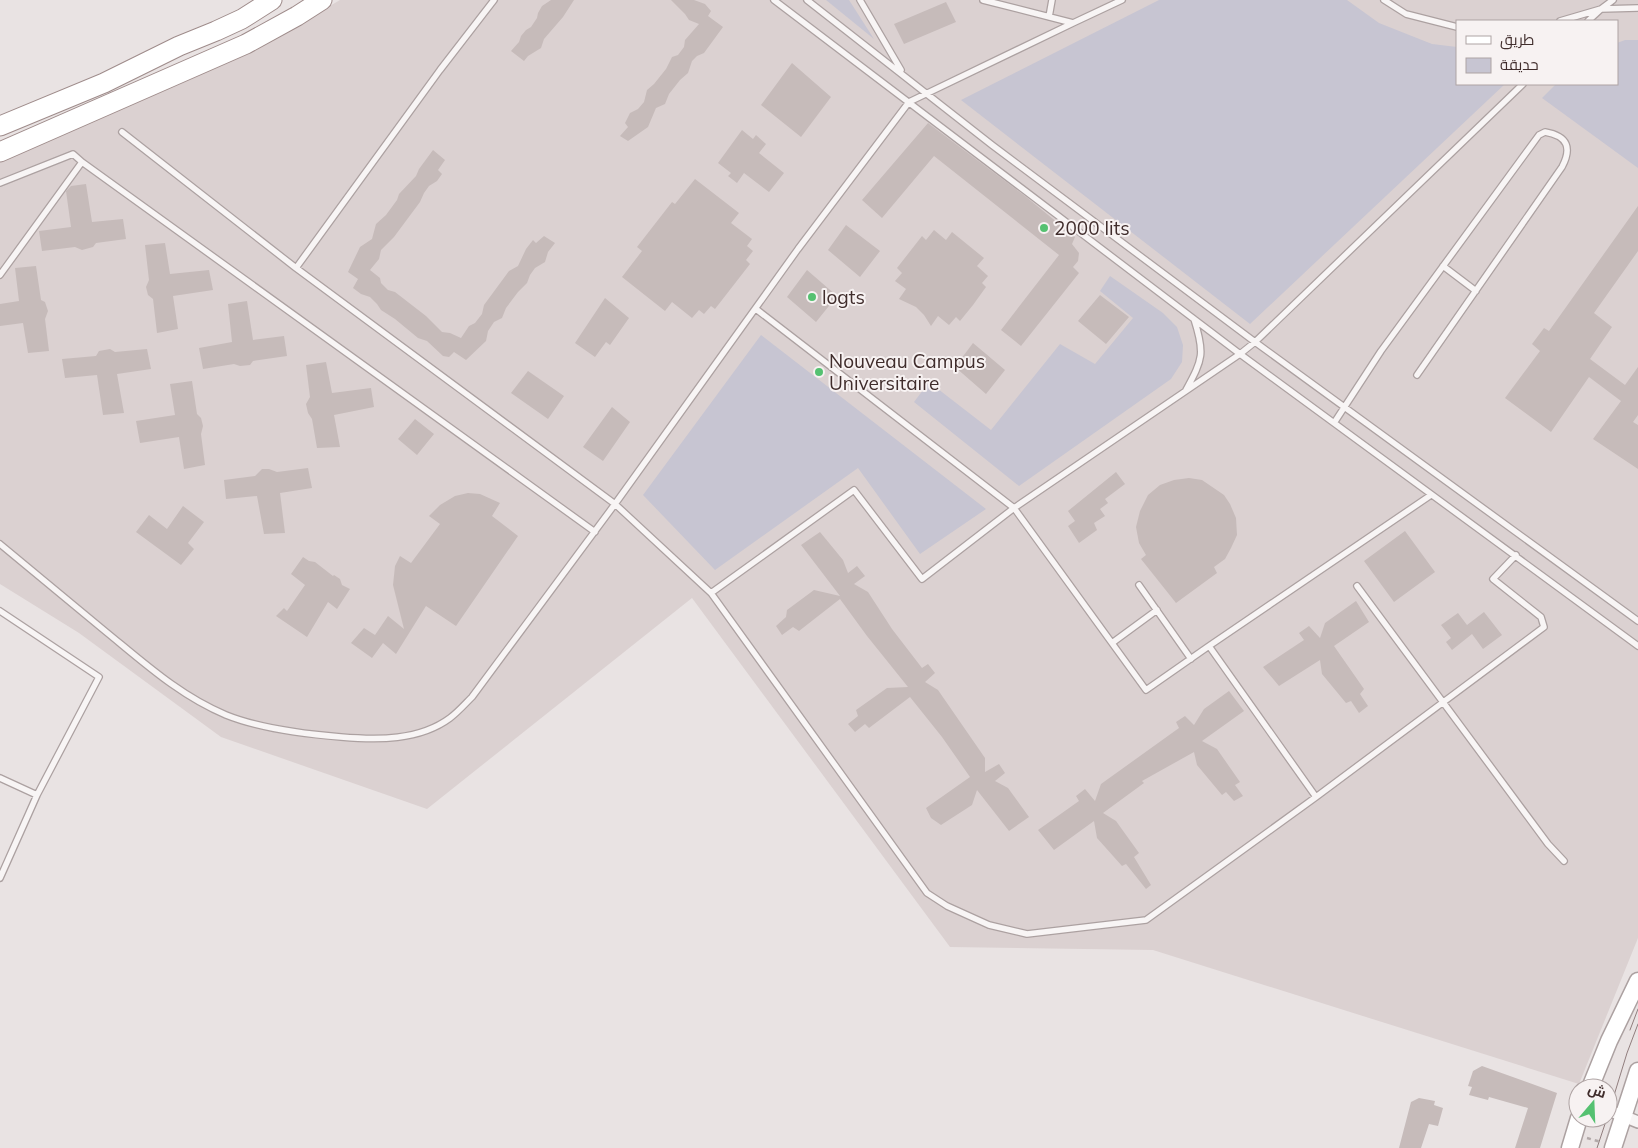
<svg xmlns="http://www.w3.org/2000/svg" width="1638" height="1148" viewBox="0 0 1638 1148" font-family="Mulish,Cairo,sans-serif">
	<rect width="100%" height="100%" fill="#e9e3e3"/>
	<path fill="#dbd1d1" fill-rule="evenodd" d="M340,0H1638V938L1579,1084L1153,950L950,947L692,598L427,809L221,737L79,633L0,584V161L187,81L269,42ZM1457,21H1617V84H1457Z"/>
	<path fill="#c7c5d2" d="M826,0H849L874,39Z
		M1159,0H1347L1379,23L1432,44L1457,47V84H1505L1250,324L961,100Z
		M1625,40H1638V168L1542,98L1556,84H1617V43Z
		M1110,276L1163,313L1177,327L1183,345L1182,362L1171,379L1019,486L914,402L929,382L991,430L1060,344L1095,364L1133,318L1100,291Z
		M761,335L986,509L920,554L858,468L715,570L643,495Z"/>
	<path fill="#c6bbba" d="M551,0H574L563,17L544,39L541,48L528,56L524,61L511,51L519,42L521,36L526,30L531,27L537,18L538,13L542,6Z
		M671,0H694L705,4L711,11L708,16L723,27L704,53L697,56L692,61L688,73L680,80L669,94L665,104L656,108L648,127L628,141L620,136L628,127L625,123L630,113L638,109L644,102L647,90L654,84L666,69L672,57L678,55L684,47L685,40L699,24L689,20L685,14Z
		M946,2L956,22L904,44L894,24Z
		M792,63L831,97L801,137L761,105Z
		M928,123L1025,196L1075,237L1072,244L1079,253L1078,261L1073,267L1079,273L1021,346L1001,330L1059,255L934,156L882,218L862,200Z
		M742,130L753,139L756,135L766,144L759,153L784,173L769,192L744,173L737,183L728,176L731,173L718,163Z
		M433,150L445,160L438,170L442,174L437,181L429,186L424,193L420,202L394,237L381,250L379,259L370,270L380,278L381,283L388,290L395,292L426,316L442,332L450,333L461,338L469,326L475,323L482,314L484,305L509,271L518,266L526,249L533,240L536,243L544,236L555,243L548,252L545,262L535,268L530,275L527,283L518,292L506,308L502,318L494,322L488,331L486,341L466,360L454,352L449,357L443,356L427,341L418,338L395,319L381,310L377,304L370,297L361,294L353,288L358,279L348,272L360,247L372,239L376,224L386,215L397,200L399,194L416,176L419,169Z
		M695,179L739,213L731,223L752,239L747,246L753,251L746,260L750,264L715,309L711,306L704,314L699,310L692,318L672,302L665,311L622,277L642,251L637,247L672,202L675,204Z
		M86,184L92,222L123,219L126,239L96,243L93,247L82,250L75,247L42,251L39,231L71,227L66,191L71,186Z
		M1638,206V251L1594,313L1612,327L1590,359L1625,385L1638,367V415L1633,422L1638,425V469L1593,439L1621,401L1589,377L1551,432L1505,398L1540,351L1532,344L1544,328L1549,331Z
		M846,225L880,251L860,277L828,250Z
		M934,230L946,240L952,232L984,258L977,266L988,276L982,283L986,287L973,305L960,321L956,317L949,325L938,316L931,326L924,315L916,307L899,299L906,289L895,281L902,273L897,268L922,236L926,240Z
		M165,243L170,274L209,270L213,290L173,296L178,329L157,333L153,299L148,295L146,287L149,280L145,245Z
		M36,266L41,300L45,302L48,311L45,319L49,351L28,353L23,323L0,326V304L19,301L15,268Z
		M807,270L837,296L816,322L787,297Z
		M1100,295L1129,317L1106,344L1078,321Z
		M605,298L629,318L610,345L606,342L595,357L575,343Z
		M247,301L253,340L284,336L287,356L253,361L250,365L240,366L234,364L203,369L199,348L232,342L228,304Z
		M973,343L1005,370L986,394L955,367Z
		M110,349L115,352L147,349L151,369L117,374L124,413L103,415L97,375L65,378L62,359L96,356L99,351Z
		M326,362L332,393L371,388L374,407L334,415L340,447L317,448L312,419L308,413L306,404L310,397L306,365Z
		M528,371L564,396L548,419L511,393Z
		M192,381L197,414L201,418L203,426L201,434L205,465L184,469L179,437L140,443L136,421L175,415L170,384Z
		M612,407L630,422L603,461L583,447Z
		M415,419L434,434L417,455L398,439Z
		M308,468L312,488L280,493L285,533L264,534L257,496L226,499L224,480L255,476L262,469H269L277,472Z
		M1116,472L1125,484L1105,499L1108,503L1100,509L1105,516L1094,523L1097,530L1079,543L1068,526L1075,521L1068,511Z
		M1189,478L1202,480L1224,495L1230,504L1236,518L1237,535L1231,548L1225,559L1214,567L1217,573L1176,603L1141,559L1146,555L1139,543L1136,527L1140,511L1148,495L1160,485L1174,480Z
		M468,493L480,494L500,503L492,516L518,536L456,626L426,606L396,654L383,643L372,658L351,643L364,628L375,635L388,616L404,629L393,585L395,566L400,556L411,563L440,524L429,516L440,505L455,496Z
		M183,506L204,522L188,543L194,549L181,565L136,532L149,515L167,529Z
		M1405,531L1435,572L1394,602L1364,561Z
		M820,532L843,560L848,573L857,566L865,576L854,584L868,592L892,629L922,668L928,664L935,673L925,682L938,690L985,758V772L999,764L1005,773L995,781L1008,788L1029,817L1009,831L977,790L972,805L941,825L931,818L926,808L970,777L942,737L910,697L869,728L865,724L855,732L848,724L858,716L856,710L887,688L908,687L867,636L840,599L799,631L793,627L782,635L776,626L786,617L787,610L814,590L840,596L801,545Z
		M303,557L309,561L315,562L333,576L334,575L340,579L342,585L350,589L337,609L328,602L307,637L276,616L284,608L287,611L305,585L291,574Z
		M1356,601L1369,622L1334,646L1364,689L1360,694L1368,706L1359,713L1351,701L1346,703L1322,674L1320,660L1279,686L1263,667L1304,640L1299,633L1309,626L1320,638L1325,623Z
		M1484,612L1502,635L1483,649L1472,634L1452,650L1446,642L1451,638L1441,625L1458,613L1467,625Z
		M1229,691L1244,711L1202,741L1217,749L1240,782L1235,785L1243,796L1234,801L1226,792L1222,795L1197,765L1194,752L1142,781L1144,783L1103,813L1116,821L1139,853L1134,857L1151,885L1146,889L1126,864L1122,866L1097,838L1094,821L1054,850L1038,830L1079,801L1076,796L1085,789L1095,801L1101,784L1179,728L1176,722L1185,716L1194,725L1204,709Z
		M1482,1066L1557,1093L1540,1148H1515L1528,1108L1489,1097L1488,1100L1469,1095L1472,1087L1468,1086L1473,1071Z
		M1419,1098L1435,1101L1434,1105L1443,1108L1438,1126L1429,1124L1421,1148H1399L1411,1102Z"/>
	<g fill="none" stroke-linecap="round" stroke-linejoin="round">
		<defs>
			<path id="service" d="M774,0L1240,354L1638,646
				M807,0L992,145L1255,342L1638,621
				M860,0L901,70
				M1384,0L1406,14L1457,27
				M1049,17L1052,0
				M1560,21L1601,9L1613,0
				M1588,21L1601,9L1638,8
				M1073,23L1122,0
				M122,132L296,268L615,504L711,593L927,893L947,906L989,925L1027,934L1146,920L1316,797L1544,627L1541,617L1493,579L1516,555
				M0,183L73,154L82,162L595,532
				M1443,266L1476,291
				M296,268L440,70L494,0
				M0,275L82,162
				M756,309L1014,508L1146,690L1209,646
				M1186,390C1203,359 1205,353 1194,319
				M1334,423L1381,351L1539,135L1545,132C1568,136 1572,148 1562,167L1417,375
				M0,544C35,573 70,602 105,631C143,662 180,696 226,715C261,729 303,734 341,737C377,740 419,741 450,718C458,712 465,704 472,697L615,504L798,249L909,102L1073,23L983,0
				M1139,585L1191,659
				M1357,586L1548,844L1564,861
				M711,593L854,490L922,579L1014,508L1240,354L1255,342L1523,84
				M0,611L99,677L37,795L0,878
				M1112,643L1157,610
				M0,778L37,795
				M1316,797L1209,646L1431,495"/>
			<path id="minor" d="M1608,1110L1638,1122"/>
			<path id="secondary" d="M1590,1088L1609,1041L1638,981
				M1570,1148L1579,1118
				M1613,1148L1638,1071"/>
			<path id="trunk" d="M0,126L104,83L179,46L216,31L242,19L272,0
				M0,152L246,44L297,16L322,0"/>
		</defs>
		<use href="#service" stroke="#aca1a1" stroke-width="8"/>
		<use href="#minor" stroke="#aca1a1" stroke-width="14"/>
		<use href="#secondary" stroke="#aca1a1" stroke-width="19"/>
		<use href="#trunk" stroke="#9f8c8b" stroke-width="21"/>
		<path stroke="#b2a9a9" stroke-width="2.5" stroke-dasharray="4 4" stroke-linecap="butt" d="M1587,1138L1601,1142"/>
		<use href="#service" stroke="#f8f5f5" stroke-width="5.5"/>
		<use href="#minor" stroke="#f8f5f5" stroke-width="11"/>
		<use href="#secondary" stroke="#fff" stroke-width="16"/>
		<use href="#trunk" stroke="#fff" stroke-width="19"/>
		<path stroke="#917e7e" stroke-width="1" d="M1630,1030L1638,1009
			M1608,1115L1627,1053L1638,1024
			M1597,1148L1607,1118"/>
	</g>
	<g fill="#55c171" stroke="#f7f2f2" stroke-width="2">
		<circle cx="1044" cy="228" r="5"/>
		<circle cx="812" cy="297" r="5"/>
		<circle cx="819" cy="372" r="5"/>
	</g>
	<g text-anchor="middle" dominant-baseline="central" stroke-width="4" stroke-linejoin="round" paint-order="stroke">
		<g font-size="19" fill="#402d2c" stroke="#f7f2f2" text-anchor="start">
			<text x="1054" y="228">2000 lits</text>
			<text x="822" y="297">logts</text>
			<text x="829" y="361">Nouveau Campus<tspan x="829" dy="22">Universitaire</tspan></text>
		</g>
	</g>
	<rect x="1456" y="20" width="162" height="65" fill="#f7f2f2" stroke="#aea3a3"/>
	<rect x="1466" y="36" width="25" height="8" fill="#ffffff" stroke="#aea3a3"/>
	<text x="1500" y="45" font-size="15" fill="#402d2c">طريق</text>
	<rect x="1466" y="58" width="25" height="15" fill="#c7c5d2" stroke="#aea3a3"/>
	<text x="1500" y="70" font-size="15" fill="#402d2c">حديقة</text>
	<g transform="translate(1593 1103) rotate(19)"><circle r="24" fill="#f7f2f2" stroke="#aea3a3"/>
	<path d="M0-4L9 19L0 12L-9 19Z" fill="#55c171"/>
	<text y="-8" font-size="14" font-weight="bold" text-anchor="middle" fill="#402d2c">ش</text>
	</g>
</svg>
